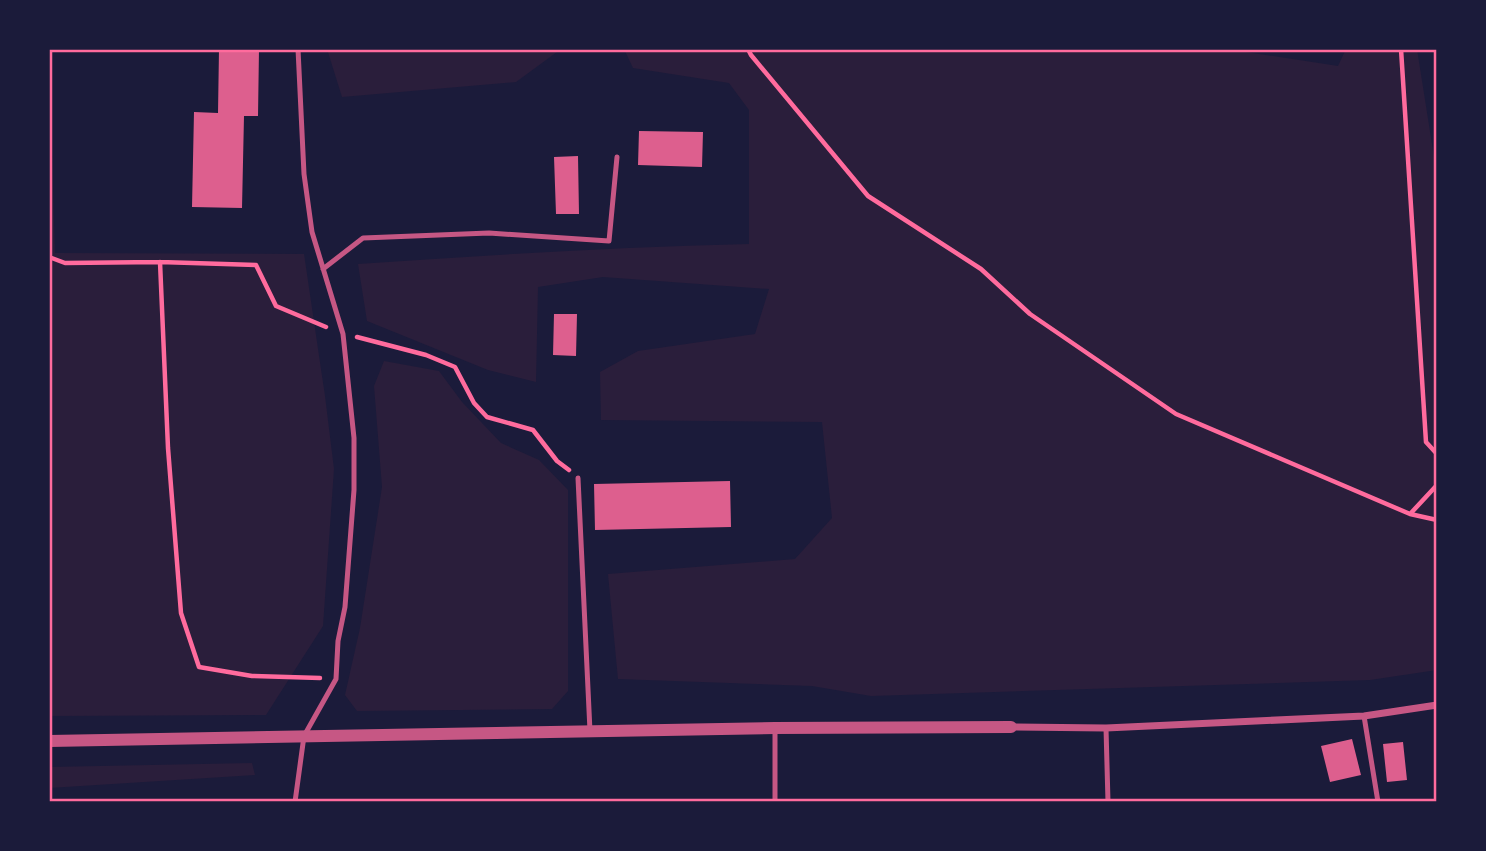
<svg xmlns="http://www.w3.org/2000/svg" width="1486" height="851" viewBox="0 0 1486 851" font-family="'Alegreya Sans',sans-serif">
	<rect width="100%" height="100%" fill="#1b1b3a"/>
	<path fill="#2a1e3b" d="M327,49H561L516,82L342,97Z
		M624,49H1227L1338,66L1346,49H1417L1437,176V670L1370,680L871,696L812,686L618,679L608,574L795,559L832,518L822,422L601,420L600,372L638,351L755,334L769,289L603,277L538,287L536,382L488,370L367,321L358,264C488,255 618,247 749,244V110L729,83L633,68Z
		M49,57L55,253L304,254L325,396L334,469L323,626L266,715L49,716Z
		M384,361L439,371L462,402L501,443L539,460L568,490V691L552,709L357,711L345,695L360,628L382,487L374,386Z
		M252,763L255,775L49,788V767Z"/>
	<path fill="#dd5f8e" d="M219,49H259L258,116H244L242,208L192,207L194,112L218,113Z
		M639,131L703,132L702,167L638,165Z
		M578,156L579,214H556L554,157Z
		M554,314H577L576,356L553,355Z
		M730,481L731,527L595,530L594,484Z
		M1352,739L1361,775L1330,782L1321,746Z
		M1403,742L1407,780L1387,782L1383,744Z"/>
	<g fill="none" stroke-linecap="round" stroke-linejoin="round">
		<path stroke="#ff6b9d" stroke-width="4.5" d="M748,49L751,55L868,196L981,269L1030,314L1176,414L1410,514L1437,520
			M1401,49L1426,442L1437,454
			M49,257L65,263L160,262L256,265L276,306L326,327
			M160,262L168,448L181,613L199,667L252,676L320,678
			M357,337L426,355L455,367L474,403L487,417L533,430L557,461L569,470
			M1411,513L1437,485"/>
		<path stroke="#c65784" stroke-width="5" d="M323,269L363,238L489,233L609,241L617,157
			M578,478L590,731
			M1364,716L1378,802
			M1106,728L1108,802
			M295,802L304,736L336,679L338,641L345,607L354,490V438L343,334L312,232L304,174L298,49
			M775,802V728"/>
		<path stroke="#c65784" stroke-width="7" d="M1011,727L1106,728L1364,716L1437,705"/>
		<path stroke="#c65784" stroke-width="12" d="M49,741L775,728L1011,727"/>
	</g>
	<rect width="1486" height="851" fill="none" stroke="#1b1b3a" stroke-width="102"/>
	<rect x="51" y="51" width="1384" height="749" fill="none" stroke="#ff6b9d" stroke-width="2.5"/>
</svg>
